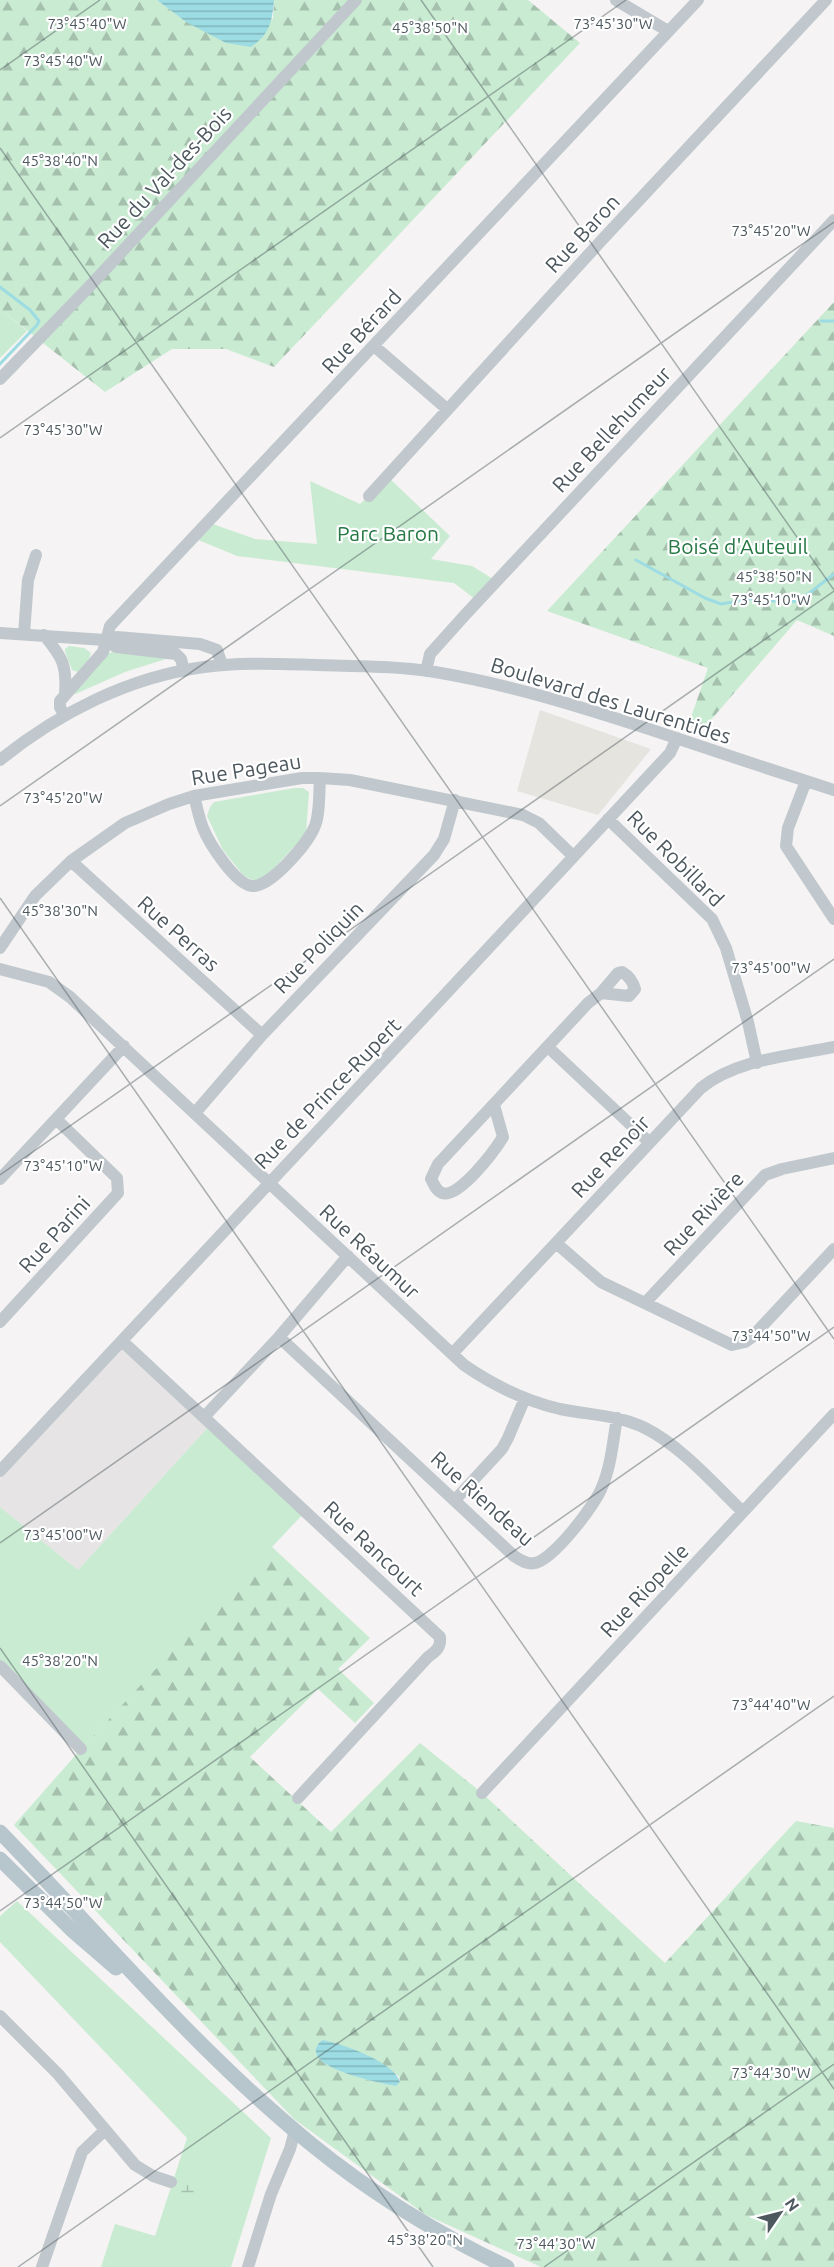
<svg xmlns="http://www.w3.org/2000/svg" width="834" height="2267" viewBox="0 0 834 2267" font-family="Ubuntu,sans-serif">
	<defs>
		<pattern id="forest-firs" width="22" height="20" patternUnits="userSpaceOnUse" patternTransform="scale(1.5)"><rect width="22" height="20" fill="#c9ebd2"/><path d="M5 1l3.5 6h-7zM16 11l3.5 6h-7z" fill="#a5c1ae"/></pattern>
		<pattern id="wetland-marsh" width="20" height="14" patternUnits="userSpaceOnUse" patternTransform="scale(1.5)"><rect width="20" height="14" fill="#c9ebd2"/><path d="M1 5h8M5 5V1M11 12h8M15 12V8" fill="none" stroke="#a5c1ae"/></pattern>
		<pattern id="water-rules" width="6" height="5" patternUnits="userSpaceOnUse" patternTransform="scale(1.5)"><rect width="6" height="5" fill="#9cdce2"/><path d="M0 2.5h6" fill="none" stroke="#81b5ba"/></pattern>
	</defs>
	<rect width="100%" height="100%" fill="#f5f3f3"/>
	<path fill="#e6e4df" d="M540,710L651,749L598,815L517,791Z"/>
	<path fill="#e6e4e5" d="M122,1341L212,1423L78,1570L0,1507V1471Z"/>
	<path fill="#c9ebd2" d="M0,309L27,331L0,358Z
		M389,478L450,536L431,559L472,566L493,579L475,599L454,583L237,556L196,539L210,523L255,539L317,544L310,481L360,504Z
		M69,646L84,648L91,653L89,659L78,672L72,670L65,651V649Z
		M112,652H119L172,657L125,672L73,695L107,654Z
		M294,788H303L309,792L306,834L264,879L253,880L243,875L223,850L207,816L210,807L214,802Z
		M212,1423L305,1512L81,1749L0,1666V1507L78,1570Z
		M17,1901L271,2138L231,2267H101L115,2224L155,2236L187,2138L0,1942V1916Z"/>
	<path fill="url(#forest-firs)" fill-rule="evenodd" d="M0,0H157L186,22L273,19L274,0H528L580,43L274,367L226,349H172L105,392L0,309Z
		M834,302V636L797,620L704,728L688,726L708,668L547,611Z
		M271,1546L370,1638L338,1669L374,1703L355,1723L318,1689L250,1757L331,1832L420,1743L482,1793L665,1963L796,1821L834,1828V2267H541L426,2215L294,2119L14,1825L81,1749ZM322,2040L399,2076L400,2081L396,2086C380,2083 292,2066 322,2040Z"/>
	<path fill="url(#wetland-marsh)" d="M180,2177H190L200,2188L193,2206L177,2198Z"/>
	<path fill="url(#water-rules)" d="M157,0H274C272,22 270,34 251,47L226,43L186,22Z
		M322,2040C340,2043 395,2062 400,2082L396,2086C380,2083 292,2066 322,2040Z"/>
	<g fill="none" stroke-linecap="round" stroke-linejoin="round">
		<path stroke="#9cdce2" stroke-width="3" d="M0,287L30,310L39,321L37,325L0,364
			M821,321H834
			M636,560L705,598L721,604L756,598L781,602L799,601L834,574"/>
		<path stroke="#c1c8cd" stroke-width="12" d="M616,0L668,31
			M374,346L447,409
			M0,379L88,288L356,0
			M369,496L600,242L826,0
			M0,633L105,640L117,637L200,644L217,650L222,665
			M24,634L28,580L36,555
			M44,635C63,658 67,665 65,695
			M105,640L116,647L176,654L181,659L184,671
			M426,671L430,654L465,615L834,220
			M64,715L60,707V701L103,652L110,626L698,0
			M0,760C58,713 129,677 204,667C241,662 280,664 317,665C356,666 396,666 435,672C508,684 578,706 649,729C711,750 772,770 834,790
			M806,781L788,828L786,846L834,919
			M194,796C197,807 199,818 203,828C209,843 235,884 252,886C270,888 307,844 314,828C320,817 319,792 320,778
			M608,819L712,919L726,948L748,1022L757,1063
			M71,861L262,1035
			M0,948L35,896L71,861L125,823L169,804L194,796L302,778H320L350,780L523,815L539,823L573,856
			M0,969L49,982L70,997L464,1365C493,1385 526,1401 560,1409C589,1415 618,1415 645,1428C681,1446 714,1484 743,1512
			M548,1047L649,1142
			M494,1105L503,1137C495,1150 459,1199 442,1193C436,1191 434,1184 431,1179L438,1164L588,1003L601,993L618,973L622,972C629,976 633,982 635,989L629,996L601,993
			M195,1113L262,1035L434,855L444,839L455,800
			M0,1179L124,1046
			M556,1243L601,1282L732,1345L745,1342L752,1337L834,1249
			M645,1303L765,1175L782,1169L834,1158
			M0,1322L118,1193L117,1178L56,1119
			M279,1337L514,1556C521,1560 527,1565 535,1563C553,1560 596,1504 602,1487C611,1466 613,1441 617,1418
			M122,1341L440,1637C441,1648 436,1651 428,1657L298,1798
			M452,1354L701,1088C737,1059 790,1056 834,1047
			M205,1416L279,1337L348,1256
			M0,1471C224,1232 447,993 670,753L677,738
			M455,1500L502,1449L508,1438L525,1398
			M0,1666L81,1749
			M482,1793L834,1414
			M0,2016L58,2074L135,2165L153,2176L171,2182
			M42,2267L82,2152L105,2130
			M248,2267L271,2194L290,2149L295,2130"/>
		<path stroke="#b7c5cd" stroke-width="15" d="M0,1832C102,1937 197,2051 311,2144C371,2193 438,2234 507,2267
			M0,1859L72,1930L116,1968"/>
	</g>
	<path fill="none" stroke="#4d585e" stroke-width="1.5" stroke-opacity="0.45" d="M421,0L834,590M0,70L100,0M0,148L834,1339M0,438L626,0M0,806L834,222M0,898L834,2089M0,1175L834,591M0,1543L834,959M0,1648L433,2267M0,1911L834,1327M18,2267L834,1696M544,2267L834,2064"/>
	<g text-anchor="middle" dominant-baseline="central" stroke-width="4.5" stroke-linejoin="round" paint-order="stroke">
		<g font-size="21" fill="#4d585e" stroke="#fff">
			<text transform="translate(164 177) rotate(-47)">Rue du Val-des-Bois</text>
			<text transform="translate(582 233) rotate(-47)">Rue Baron</text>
			<text transform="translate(361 331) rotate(-47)">Rue Bérard</text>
			<text transform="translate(611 429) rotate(-47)">Rue Bellehumeur</text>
			<text transform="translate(611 700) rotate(17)">Boulevard des Laurentides</text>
			<text transform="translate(246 769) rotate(-9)">Rue Pageau</text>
			<text transform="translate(676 858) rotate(45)">Rue Robillard</text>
			<text transform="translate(179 933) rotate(42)">Rue Perras</text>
			<text transform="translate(318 947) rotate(-46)">Rue Poliquin</text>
			<text transform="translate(327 1093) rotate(-46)">Rue de Prince-Rupert</text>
			<text transform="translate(610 1156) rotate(-47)">Rue Renoir</text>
			<text transform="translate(703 1213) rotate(-47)">Rue Rivière</text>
			<text transform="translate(54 1234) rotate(-48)">Rue Parini</text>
			<text transform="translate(370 1251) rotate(43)">Rue Réaumur</text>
			<text transform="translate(483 1498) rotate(42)">Rue Riendeau</text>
			<text transform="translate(374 1548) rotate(43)">Rue Rancourt</text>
			<text transform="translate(644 1590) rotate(-47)">Rue Riopelle</text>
		</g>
		<g font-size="21" fill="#257844" stroke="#fff">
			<text x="388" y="533">Parc Baron</text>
			<text x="738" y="546">Boisé d'Auteuil</text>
		</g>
	</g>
	<g font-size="15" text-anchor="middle" fill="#4d585e" stroke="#fff" stroke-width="4.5" stroke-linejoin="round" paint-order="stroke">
		<text x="87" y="29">73°45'40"W</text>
		<text x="613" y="29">73°45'30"W</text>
		<text x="430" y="33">45°38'50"N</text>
		<text x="63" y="66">73°45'40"W</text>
		<text x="60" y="166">45°38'40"N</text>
		<text x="771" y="236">73°45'20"W</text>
		<text x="63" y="435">73°45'30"W</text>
		<text x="774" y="582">45°38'50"N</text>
		<text x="771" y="605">73°45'10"W</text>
		<text x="63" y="803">73°45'20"W</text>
		<text x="60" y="916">45°38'30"N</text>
		<text x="771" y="973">73°45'00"W</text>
		<text x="63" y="1171">73°45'10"W</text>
		<text x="771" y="1341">73°44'50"W</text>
		<text x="63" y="1540">73°45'00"W</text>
		<text x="60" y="1666">45°38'20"N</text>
		<text x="771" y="1710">73°44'40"W</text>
		<text x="63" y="1908">73°44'50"W</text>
		<text x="771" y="2078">73°44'30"W</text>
		<text x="425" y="2245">45°38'20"N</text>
		<text x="556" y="2249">73°44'30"W</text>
	</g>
	<g transform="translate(780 2213) rotate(55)" stroke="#ffffff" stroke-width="4.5" paint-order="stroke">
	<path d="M0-4.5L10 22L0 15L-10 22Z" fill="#4d585e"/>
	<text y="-9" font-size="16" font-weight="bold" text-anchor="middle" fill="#4d585e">N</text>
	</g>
</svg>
